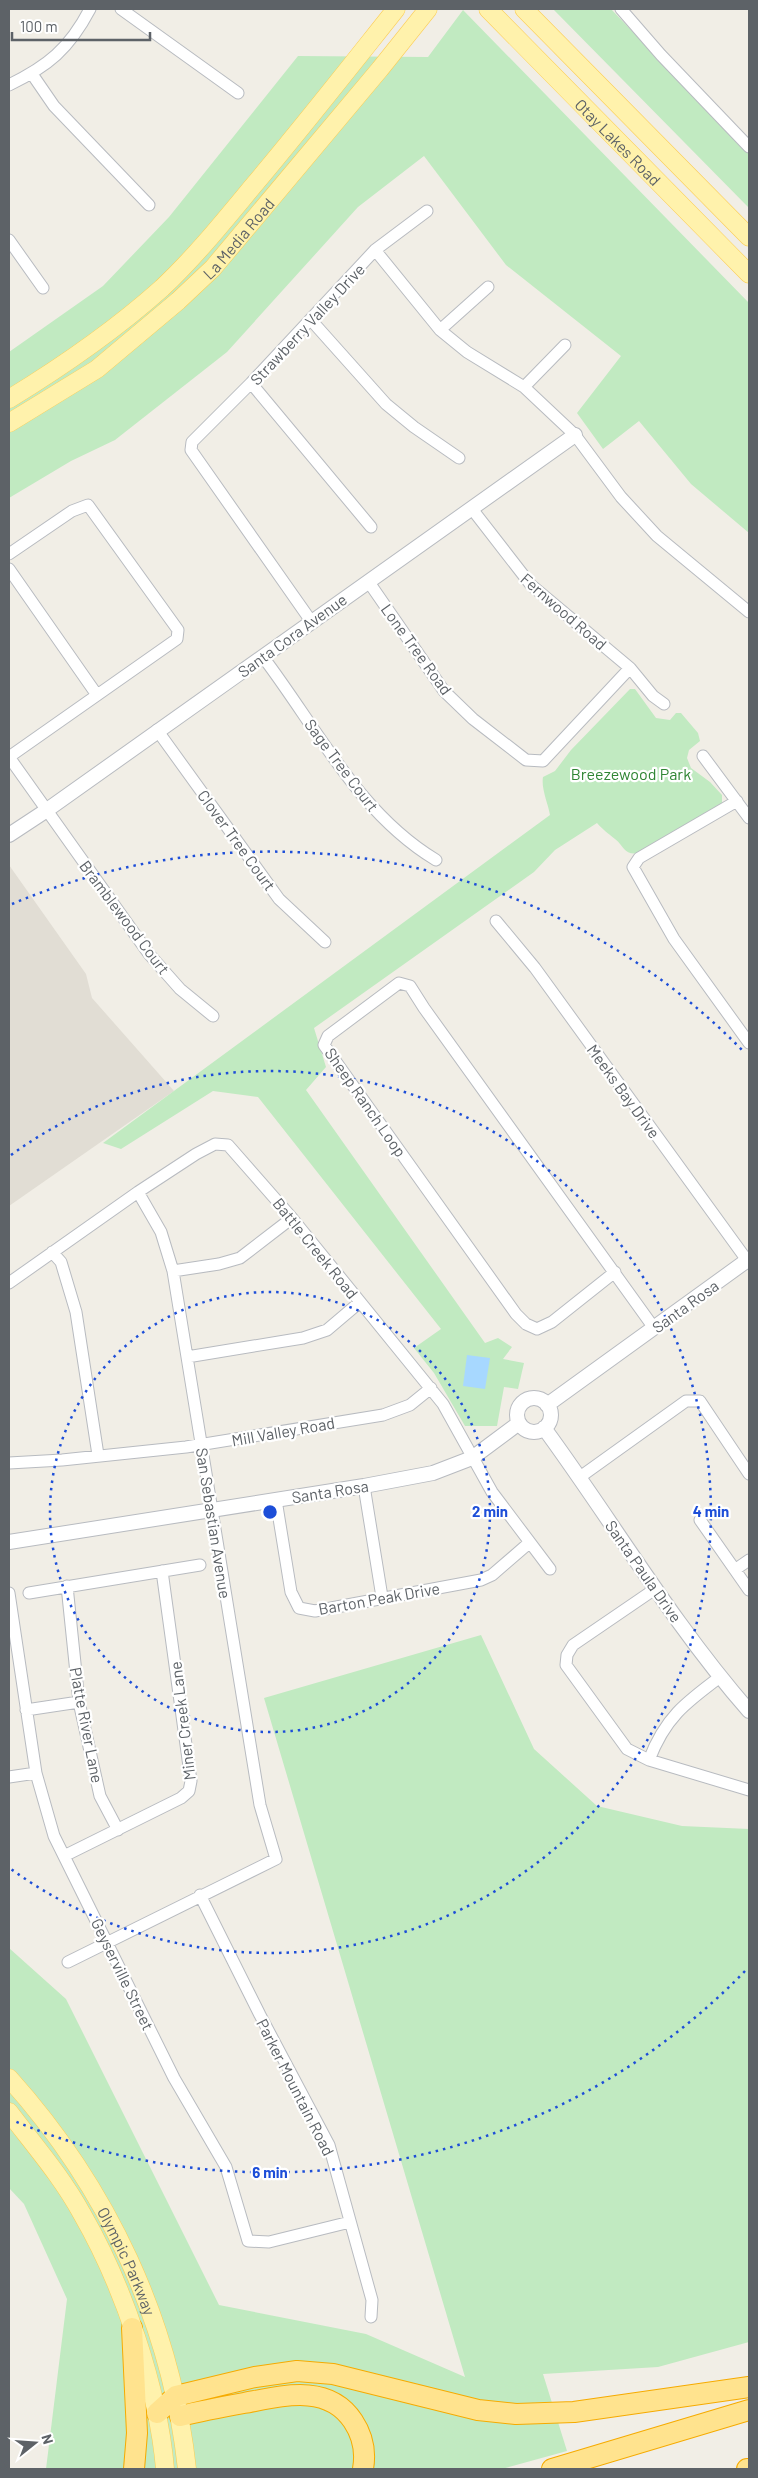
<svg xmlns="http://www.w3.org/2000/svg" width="758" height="2478" viewBox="0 0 758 2478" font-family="Barlow,sans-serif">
	<rect width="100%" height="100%" fill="#f1eee6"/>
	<path fill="#e1ddd4" d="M9,865L86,974L92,998L174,1091L9,1206Z"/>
	<path fill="#c1eac1" d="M553,9H611L749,154V208Z
		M463,10L749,303V533L691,484L639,421L603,449L577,413L621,356L506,265L424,156L358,207L227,352L115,440L71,461L9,498V352L103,286L169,217L298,56L428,57Z
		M630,689H635L656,718L670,720L676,713H681L698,733L700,741L689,750L687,758L691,768L710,782L722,795V804L640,853C624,856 625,847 615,839C608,833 603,830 597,823L555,850L534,872L314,1028L326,1067L306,1090L485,1343L498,1338L512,1347L503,1359L524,1363L518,1389L504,1387L497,1426H465L434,1373L414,1348L441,1329L258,1097L213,1091L121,1149L103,1143L550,815C548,803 541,789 543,777L555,771L571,750Z
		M481,1635L534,1749L597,1806L682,1826L749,1829V2342L658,2367L543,2374L567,2451L502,2469H46L67,2299L24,2204L9,2188V1948L66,1999L219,2305L366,2334L465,2377L264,1698Z"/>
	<path fill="#a7d8ff" d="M467,1355L490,1358L485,1389L463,1386Z"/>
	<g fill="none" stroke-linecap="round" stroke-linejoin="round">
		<defs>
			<path id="minor" d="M121,9L238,93
				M621,9L661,55L749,147
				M32,74L54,106L149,205
				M9,85C48,66 69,49 90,9
				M9,240L43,288
				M375,250L440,330L467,352L524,387L575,435L621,497L657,536L749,612
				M311,320L386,404L414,427L459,458
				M440,330L488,287
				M251,383L371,527
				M524,387L565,345
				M472,509L531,585L630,668L653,696L664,704
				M9,554L72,511L88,505L178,630L177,639L9,757
				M9,569L97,695
				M368,581L444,691L473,719L526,760L543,761L630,668
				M311,621L191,450L192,442L251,383L375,250L427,211
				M263,657C317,728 358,813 436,860
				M157,730L279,899L325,942
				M703,756L749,818
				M9,757L149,954L180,989L213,1016
				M737,801L639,858L633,867L674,939L749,1043
				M496,921L535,968L749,1263
				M52,1252L61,1262L76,1312L98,1455
				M173,1271L219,1264L240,1258L292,1218
				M615,1272L552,1322L537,1329L526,1324L516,1314L324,1045L328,1036L399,983L410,986L424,1008L654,1328
				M9,1283L138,1192L196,1154L215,1144L228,1145L292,1218L443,1404L492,1492L550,1569
				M187,1357L303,1338L327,1330L360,1302
				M9,1463L62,1460L186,1447L383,1415L410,1405L431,1388
				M580,1477L686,1401H700L749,1474
				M364,1486L382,1597
				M276,1500L291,1592L299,1608L315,1611L481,1580L492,1575L529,1543
				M700,1520L749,1590
				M736,1569L749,1560
				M67,1586L79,1702L100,1796L118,1830
				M655,1589L573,1645L567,1655L566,1665L627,1749L649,1760L749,1790
				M9,1593L36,1773L54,1836L174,2078L226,2167L248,2241L269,2242L350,2222
				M29,1593L200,1565
				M26,1710L79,1702
				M649,1760C665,1718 685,1703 720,1677
				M9,1777L36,1773
				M64,1856L181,1798L189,1791L191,1781L162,1571
				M200,1895L260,2015L329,2145L372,2300L371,2317
				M68,1962L276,1859L260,1805L173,1271L161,1232L138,1192"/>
			<path id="tertiary" d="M9,835L47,810L575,435
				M517 1415a17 17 0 1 1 34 0a17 17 0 1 1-34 0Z
				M547,1405L749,1259
				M544,1428C613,1522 672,1623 749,1711
				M9,1542L364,1486L433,1473L472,1458L519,1423"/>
			<g id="primary">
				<path id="s1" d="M488,9L749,274"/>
				<path d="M524,9L749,237"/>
				<path d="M9,399C63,366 114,331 162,288C195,257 224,221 253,186C302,128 349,68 396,9"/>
				<path id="s2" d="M9,423L97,369L178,301L213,268L380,69L428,9"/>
				<path id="s3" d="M9,2078C107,2187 171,2322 187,2469"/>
				<path d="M9,2112C34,2145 62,2177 82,2214C123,2285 158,2387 165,2469"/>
			</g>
			<path id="motorway" d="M132,2328L137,2433L134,2469
				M157,2413L176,2396L255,2377L297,2371L333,2374L478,2410L516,2414L574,2412L749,2387
				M180,2416C201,2411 222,2407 244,2403C282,2396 328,2383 353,2421C363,2436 366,2452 363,2469
				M552,2469L749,2410
				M747,2469H749"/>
		</defs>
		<use href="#minor" stroke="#b8bbc0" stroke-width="13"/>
		<use href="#tertiary" stroke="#b8bbc0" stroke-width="16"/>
		<use href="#primary" stroke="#fccd54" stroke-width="19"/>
		<use href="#motorway" stroke="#f6ab00" stroke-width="22"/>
		<use href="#minor" stroke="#fff" stroke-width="11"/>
		<use href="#tertiary" stroke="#fff" stroke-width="14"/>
		<use href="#primary" stroke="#fff2ac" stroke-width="18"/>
		<use href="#motorway" stroke="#ffe38e" stroke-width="20"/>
	</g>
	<g fill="none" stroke="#1d4ed8" stroke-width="2.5" stroke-dasharray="2.5 5">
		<circle cx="270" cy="1512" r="220"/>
		<path d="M11 1155A441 441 0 1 1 11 1869"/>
		<path d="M745 1971A661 661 0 0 1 12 2120M12 904A661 661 0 0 1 745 1053"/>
	</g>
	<g text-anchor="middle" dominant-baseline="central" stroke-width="4.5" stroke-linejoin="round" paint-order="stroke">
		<g font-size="16" fill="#5d6267" stroke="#fff">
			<text stroke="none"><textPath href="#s1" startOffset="186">Otay Lakes Road</textPath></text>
			<text stroke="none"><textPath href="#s2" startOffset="296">La Media Road</textPath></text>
			<text transform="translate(307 324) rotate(-47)">Strawberry Valley Drive</text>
			<text transform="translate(564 611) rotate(41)">Fernwood Road</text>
			<text transform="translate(292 635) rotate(-36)">Santa Cora Avenue</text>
			<text transform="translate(417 649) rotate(54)">Lone Tree Road</text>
			<text transform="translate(342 765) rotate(53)">Sage Tree Court</text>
			<text transform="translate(237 840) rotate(54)">Clover Tree Court</text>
			<text transform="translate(125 917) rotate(53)">Bramblewood Court</text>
			<text transform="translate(624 1091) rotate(54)">Meeks Bay Drive</text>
			<text transform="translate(366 1102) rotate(55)">Sheep Ranch Loop</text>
			<text transform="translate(316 1248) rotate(51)">Battle Creek Road</text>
			<text transform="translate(685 1306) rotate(-36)">Santa Rosa</text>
			<text transform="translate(283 1431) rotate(-10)">Mill Valley Road</text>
			<text transform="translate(330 1491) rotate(-9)">Santa Rosa</text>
			<text transform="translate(214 1523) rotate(81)">San Sebastian Avenue</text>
			<text transform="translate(644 1571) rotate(55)">Santa Paula Drive</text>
			<text transform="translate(379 1598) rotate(-10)">Barton Peak Drive</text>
			<text transform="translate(182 1721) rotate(-97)">Miner Creek Lane</text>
			<text transform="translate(87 1725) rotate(79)">Platte River Lane</text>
			<text transform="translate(123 1974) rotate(64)">Geyserville Street</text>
			<text transform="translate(296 2087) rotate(63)">Parker Mountain Road</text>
			<text stroke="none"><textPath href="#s3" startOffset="219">Olympic Parkway</textPath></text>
		</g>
		<g font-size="16" fill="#2f8533" stroke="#fff">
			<text x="631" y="773">Breezewood Park</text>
		</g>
	</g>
	<circle cx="270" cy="1512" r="8" fill="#1d4ed8" stroke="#fff" stroke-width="2.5"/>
	<g font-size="15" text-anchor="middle" font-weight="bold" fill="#1d4ed8" stroke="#fff" stroke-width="4.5" stroke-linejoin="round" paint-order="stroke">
		<text x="490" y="1517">2 min</text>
		<text x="711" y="1517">4 min</text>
		<text x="270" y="2178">6 min</text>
	</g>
	<rect width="758" height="2478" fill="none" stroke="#5d6267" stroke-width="20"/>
	<g transform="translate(35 2443) rotate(73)" stroke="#ffffff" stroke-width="4" paint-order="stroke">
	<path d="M0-4L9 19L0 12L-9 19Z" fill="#5d6267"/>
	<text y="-8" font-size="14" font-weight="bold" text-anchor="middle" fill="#5d6267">N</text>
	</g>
	<path d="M12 32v8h138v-8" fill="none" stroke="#5d6267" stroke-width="2.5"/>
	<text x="20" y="32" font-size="15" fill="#5d6267" stroke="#ffffff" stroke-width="4" paint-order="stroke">100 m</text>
</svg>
